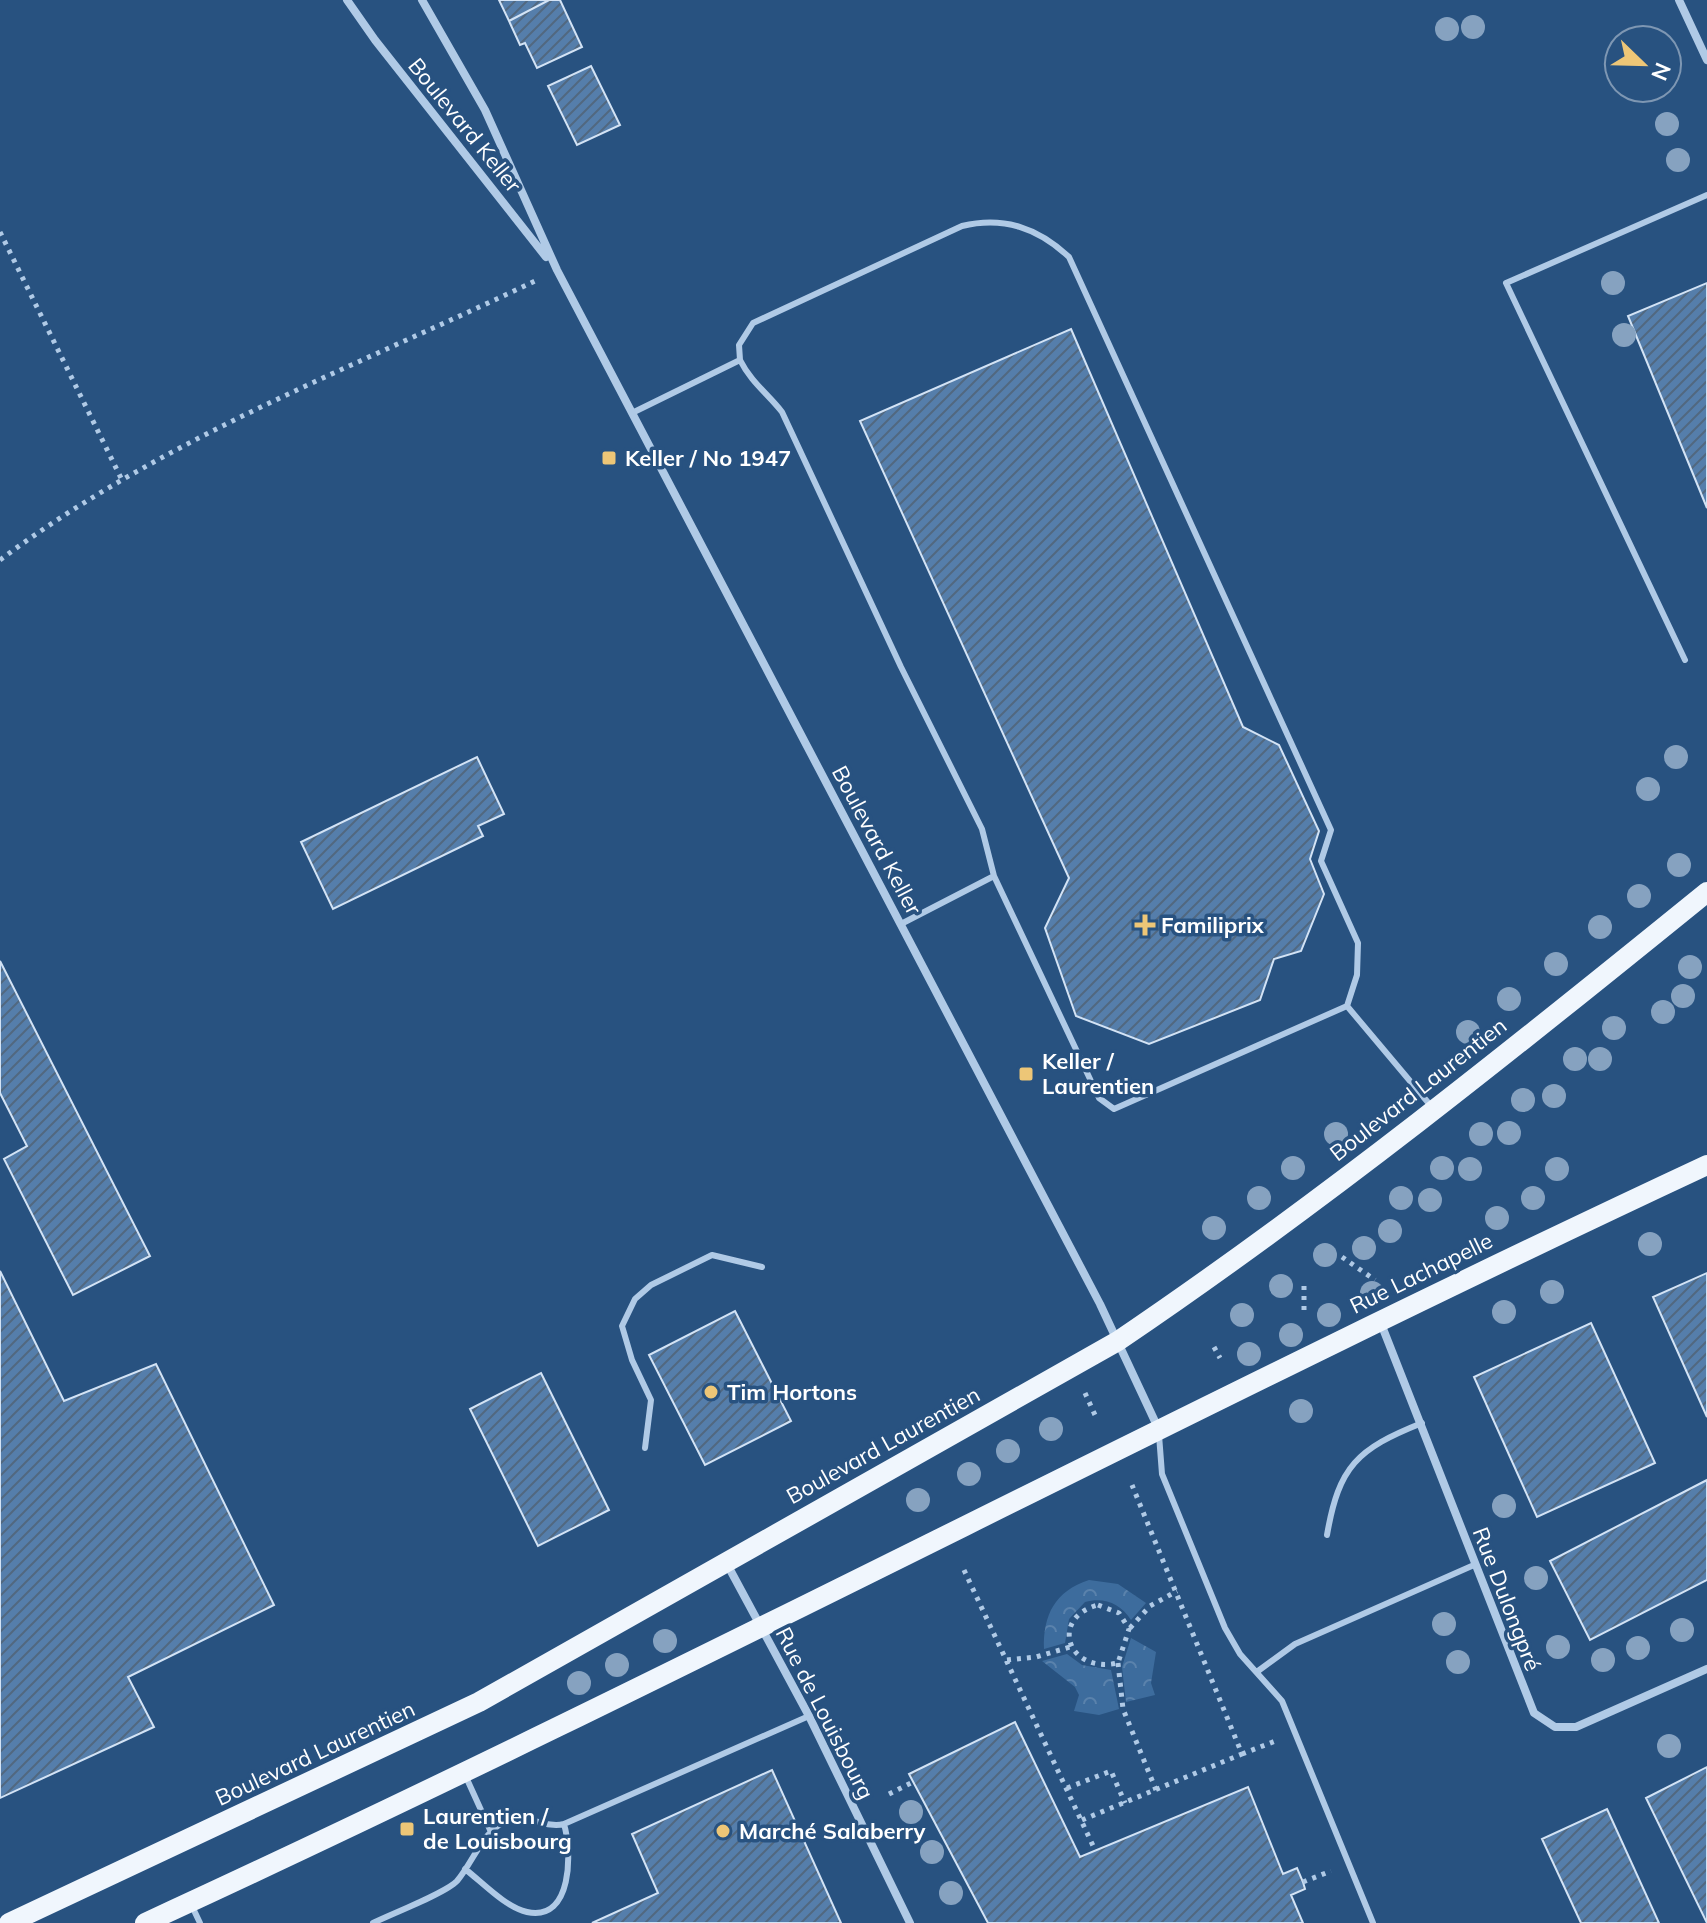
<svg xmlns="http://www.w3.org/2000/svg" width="1707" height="1923" viewBox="0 0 1707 1923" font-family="Mulish,sans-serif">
	<defs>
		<pattern id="park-crowns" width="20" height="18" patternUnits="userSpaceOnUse" patternTransform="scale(2)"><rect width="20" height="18" fill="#3d6c9d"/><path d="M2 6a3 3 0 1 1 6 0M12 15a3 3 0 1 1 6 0" fill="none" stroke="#5a82ac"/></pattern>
		<pattern id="building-hatch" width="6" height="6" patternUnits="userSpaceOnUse" patternTransform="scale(2)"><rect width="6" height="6" fill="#557eab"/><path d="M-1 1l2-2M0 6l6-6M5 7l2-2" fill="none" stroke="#516880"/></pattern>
	</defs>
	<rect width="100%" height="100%" fill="#285280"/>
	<path fill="url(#park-crowns)" d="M1089,1580L1118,1584L1146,1603L1131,1620C1120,1603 1104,1597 1085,1602L1069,1619L1065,1643L1044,1649C1043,1615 1055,1591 1089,1580Z
		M1131,1638L1156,1652L1151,1683L1155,1695L1126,1702L1122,1667Z
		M1067,1654L1082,1665L1111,1670L1119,1709L1099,1715L1074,1711L1079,1695L1075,1687L1042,1661Z"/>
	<path fill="url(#building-hatch)" stroke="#d3e3f5" stroke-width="2" d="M499,0H549L509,21Z
		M549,0H560L582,47L537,68L525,43L520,45L509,21Z
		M591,66L620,125L577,145L548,86Z
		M1707,283V508L1628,316Z
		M1071,329L1243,727L1279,745L1319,831L1310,859L1324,894L1301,951L1274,959L1260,1000L1149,1044L1076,1016L1045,928L1069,878L860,421Z
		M477,757L504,814L478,826L483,836L333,909L301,842Z
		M0,961L150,1256L73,1295L4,1159L27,1146L0,1093Z
		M0,1271L64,1401L156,1364L274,1605L128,1677L154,1727L0,1798Z
		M1707,1273V1417L1653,1297Z
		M735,1311L791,1421L705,1465L649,1355Z
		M1591,1323L1655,1463L1537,1517L1474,1377Z
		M541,1373L609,1510L538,1546L470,1409Z
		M1707,1480V1580L1590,1640L1550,1561Z
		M1015,1722L1080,1857L1248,1787L1283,1874L1297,1868L1303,1882L1305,1889L1291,1895L1303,1923H988L909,1774Z
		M1707,1767V1923L1646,1798Z
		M772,1770L841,1923H592L658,1893L632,1834Z
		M1607,1809L1659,1923H1581L1542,1839Z"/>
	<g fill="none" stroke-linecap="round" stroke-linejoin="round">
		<path stroke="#b0cae6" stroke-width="5" stroke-dasharray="4 6" stroke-linecap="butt" d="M0,232L121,478
			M0,560C163,438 355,367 537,280
			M1342,1257L1375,1280
			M1304,1286V1316
			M1214,1347L1220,1358
			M1085,1393L1095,1415
			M964,1570L1095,1850
			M1098,1605L1119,1613L1129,1629L1118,1663C1067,1674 1049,1618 1098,1605Z
			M1130,1628L1150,1606L1177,1591
			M1007,1660L1036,1657L1070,1647
			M1118,1663L1123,1709L1156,1790
			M1242,1754L1278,1740
			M1067,1788L1111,1771L1125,1803
			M889,1794L913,1782
			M1082,1820L1242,1754L1132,1485
			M1303,1882L1331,1871"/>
		<path stroke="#b0cae6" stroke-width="6" d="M740,360L739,345L753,323L962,226C1004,216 1038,228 1069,257L1331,830L1321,861L1358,943L1357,975L1347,1006
			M632,413L740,360C751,382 768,394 782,412L901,667L982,829L994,876
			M1685,660L1506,283L1707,195
			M901,924L994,876L1099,1098L1114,1109L1347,1006L1431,1106
			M1159,1435L1162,1474L1225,1628L1240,1654L1282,1701L1373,1923
			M645,1448L651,1400L632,1360L622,1326L635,1299L651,1285L712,1255L762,1267
			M1327,1535C1339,1466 1357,1449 1422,1423
			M1258,1671L1295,1644L1474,1565
			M466,1777L491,1832
			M465,1869C482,1882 505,1907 527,1912C573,1922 572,1851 564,1824
			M191,1904L200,1923
			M373,1923C391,1914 446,1893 457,1881C474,1861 483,1829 509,1820C527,1813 545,1829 564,1824L809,1716"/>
		<path stroke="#b0cae6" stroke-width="8" d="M347,0L375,40L546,257
			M422,0L485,110L557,270L1100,1304L1159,1430
			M1679,0L1707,60
			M1380,1321L1534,1713L1555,1727H1576L1707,1669
			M727,1564L809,1716L910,1923"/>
		<path stroke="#f0f6fd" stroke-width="20" d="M9,1923L479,1702L1118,1341C1322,1203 1516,1047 1707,892
			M145,1923C671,1681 1182,1410 1707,1165"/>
	</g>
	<g fill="#86a2c0">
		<circle cx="1473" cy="27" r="12"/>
		<circle cx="1447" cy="29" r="12"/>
		<circle cx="1667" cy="124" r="12"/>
		<circle cx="1678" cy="160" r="12"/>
		<circle cx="1613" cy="283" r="12"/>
		<circle cx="1624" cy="335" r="12"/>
		<circle cx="1676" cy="757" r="12"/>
		<circle cx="1648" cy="789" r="12"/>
		<circle cx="1679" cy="865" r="12"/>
		<circle cx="1639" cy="896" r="12"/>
		<circle cx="1600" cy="927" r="12"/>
		<circle cx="1556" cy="964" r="12"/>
		<circle cx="1690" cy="967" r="12"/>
		<circle cx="1683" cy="996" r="12"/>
		<circle cx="1509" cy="999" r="12"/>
		<circle cx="1663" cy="1012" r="12"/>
		<circle cx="1614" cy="1028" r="12"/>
		<circle cx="1468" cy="1032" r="12"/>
		<circle cx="1575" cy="1059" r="12"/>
		<circle cx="1600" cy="1059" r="12"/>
		<circle cx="1554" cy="1096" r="12"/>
		<circle cx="1523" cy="1100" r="12"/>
		<circle cx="1509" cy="1133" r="12"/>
		<circle cx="1336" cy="1134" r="12"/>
		<circle cx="1481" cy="1134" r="12"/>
		<circle cx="1293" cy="1168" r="12"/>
		<circle cx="1442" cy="1168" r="12"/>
		<circle cx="1470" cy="1169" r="12"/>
		<circle cx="1557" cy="1169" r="12"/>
		<circle cx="1259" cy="1198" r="12"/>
		<circle cx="1401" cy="1198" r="12"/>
		<circle cx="1533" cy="1198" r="12"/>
		<circle cx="1430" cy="1200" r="12"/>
		<circle cx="1497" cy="1218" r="12"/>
		<circle cx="1214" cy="1228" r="12"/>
		<circle cx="1390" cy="1231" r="12"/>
		<circle cx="1650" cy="1244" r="12"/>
		<circle cx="1364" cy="1248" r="12"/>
		<circle cx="1325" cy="1255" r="12"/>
		<circle cx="1281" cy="1286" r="12"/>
		<circle cx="1552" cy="1292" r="12"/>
		<circle cx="1372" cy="1293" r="12"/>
		<circle cx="1504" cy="1312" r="12"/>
		<circle cx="1242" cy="1315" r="12"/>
		<circle cx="1329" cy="1315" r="12"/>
		<circle cx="1291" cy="1335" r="12"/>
		<circle cx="1249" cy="1354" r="12"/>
		<circle cx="1301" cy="1411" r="12"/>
		<circle cx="1051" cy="1429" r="12"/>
		<circle cx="1008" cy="1451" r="12"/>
		<circle cx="969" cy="1474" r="12"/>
		<circle cx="918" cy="1500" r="12"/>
		<circle cx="1504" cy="1506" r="12"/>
		<circle cx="1536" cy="1578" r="12"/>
		<circle cx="1444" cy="1624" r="12"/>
		<circle cx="1682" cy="1630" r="12"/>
		<circle cx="665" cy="1641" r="12"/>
		<circle cx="1558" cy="1647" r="12"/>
		<circle cx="1638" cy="1648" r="12"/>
		<circle cx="1603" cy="1660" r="12"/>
		<circle cx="1458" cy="1662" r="12"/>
		<circle cx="617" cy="1665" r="12"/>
		<circle cx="579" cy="1683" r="12"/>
		<circle cx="1669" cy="1746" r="12"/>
		<circle cx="911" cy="1812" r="12"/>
		<circle cx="932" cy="1852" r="12"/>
		<circle cx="951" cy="1893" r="12"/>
	</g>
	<g fill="#edc677" stroke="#285280" stroke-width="3">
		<rect x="601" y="450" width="16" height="16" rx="4"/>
		<path d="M1141 913h8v8h8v8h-8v8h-8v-8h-8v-8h8z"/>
		<rect x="1018" y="1066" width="16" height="16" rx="4"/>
		<circle cx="711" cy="1392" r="8"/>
		<rect x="399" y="1821" width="16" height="16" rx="4"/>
		<circle cx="723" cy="1831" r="8"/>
	</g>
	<g text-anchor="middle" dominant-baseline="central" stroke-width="7" stroke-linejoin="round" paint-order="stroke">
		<g font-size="22" fill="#fff" stroke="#285280">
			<text transform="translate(465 125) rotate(51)">Boulevard Keller</text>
			<text transform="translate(877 840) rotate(62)">Boulevard Keller</text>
			<text transform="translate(1418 1089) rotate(-38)">Boulevard Laurentien</text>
			<text transform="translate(1421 1273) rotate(-26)">Rue Lachapelle</text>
			<text transform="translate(883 1445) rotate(-29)">Boulevard Laurentien</text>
			<text transform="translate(1507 1599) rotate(69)">Rue Dulongpré</text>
			<text transform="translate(825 1713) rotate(63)">Rue de Louisbourg</text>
			<text transform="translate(315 1753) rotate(-25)">Boulevard Laurentien</text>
		</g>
		<g font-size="22" font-weight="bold" fill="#fff" stroke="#285280" text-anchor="start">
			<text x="625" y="458">Keller / No 1947</text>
			<text x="1161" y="925">Familiprix</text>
			<text x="1042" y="1061">Keller /<tspan x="1042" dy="25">Laurentien</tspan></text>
			<text x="727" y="1392">Tim Hortons</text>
			<text x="423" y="1816">Laurentien /<tspan x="423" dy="25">de Louisbourg</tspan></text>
			<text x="739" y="1831">Marché Salaberry</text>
		</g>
	</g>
	<g transform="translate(1643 64) rotate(113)"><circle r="38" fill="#285280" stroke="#7e97b3" stroke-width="2"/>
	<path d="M0-6L14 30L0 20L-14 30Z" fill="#edc677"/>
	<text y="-12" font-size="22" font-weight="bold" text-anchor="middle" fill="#ffffff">N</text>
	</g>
</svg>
